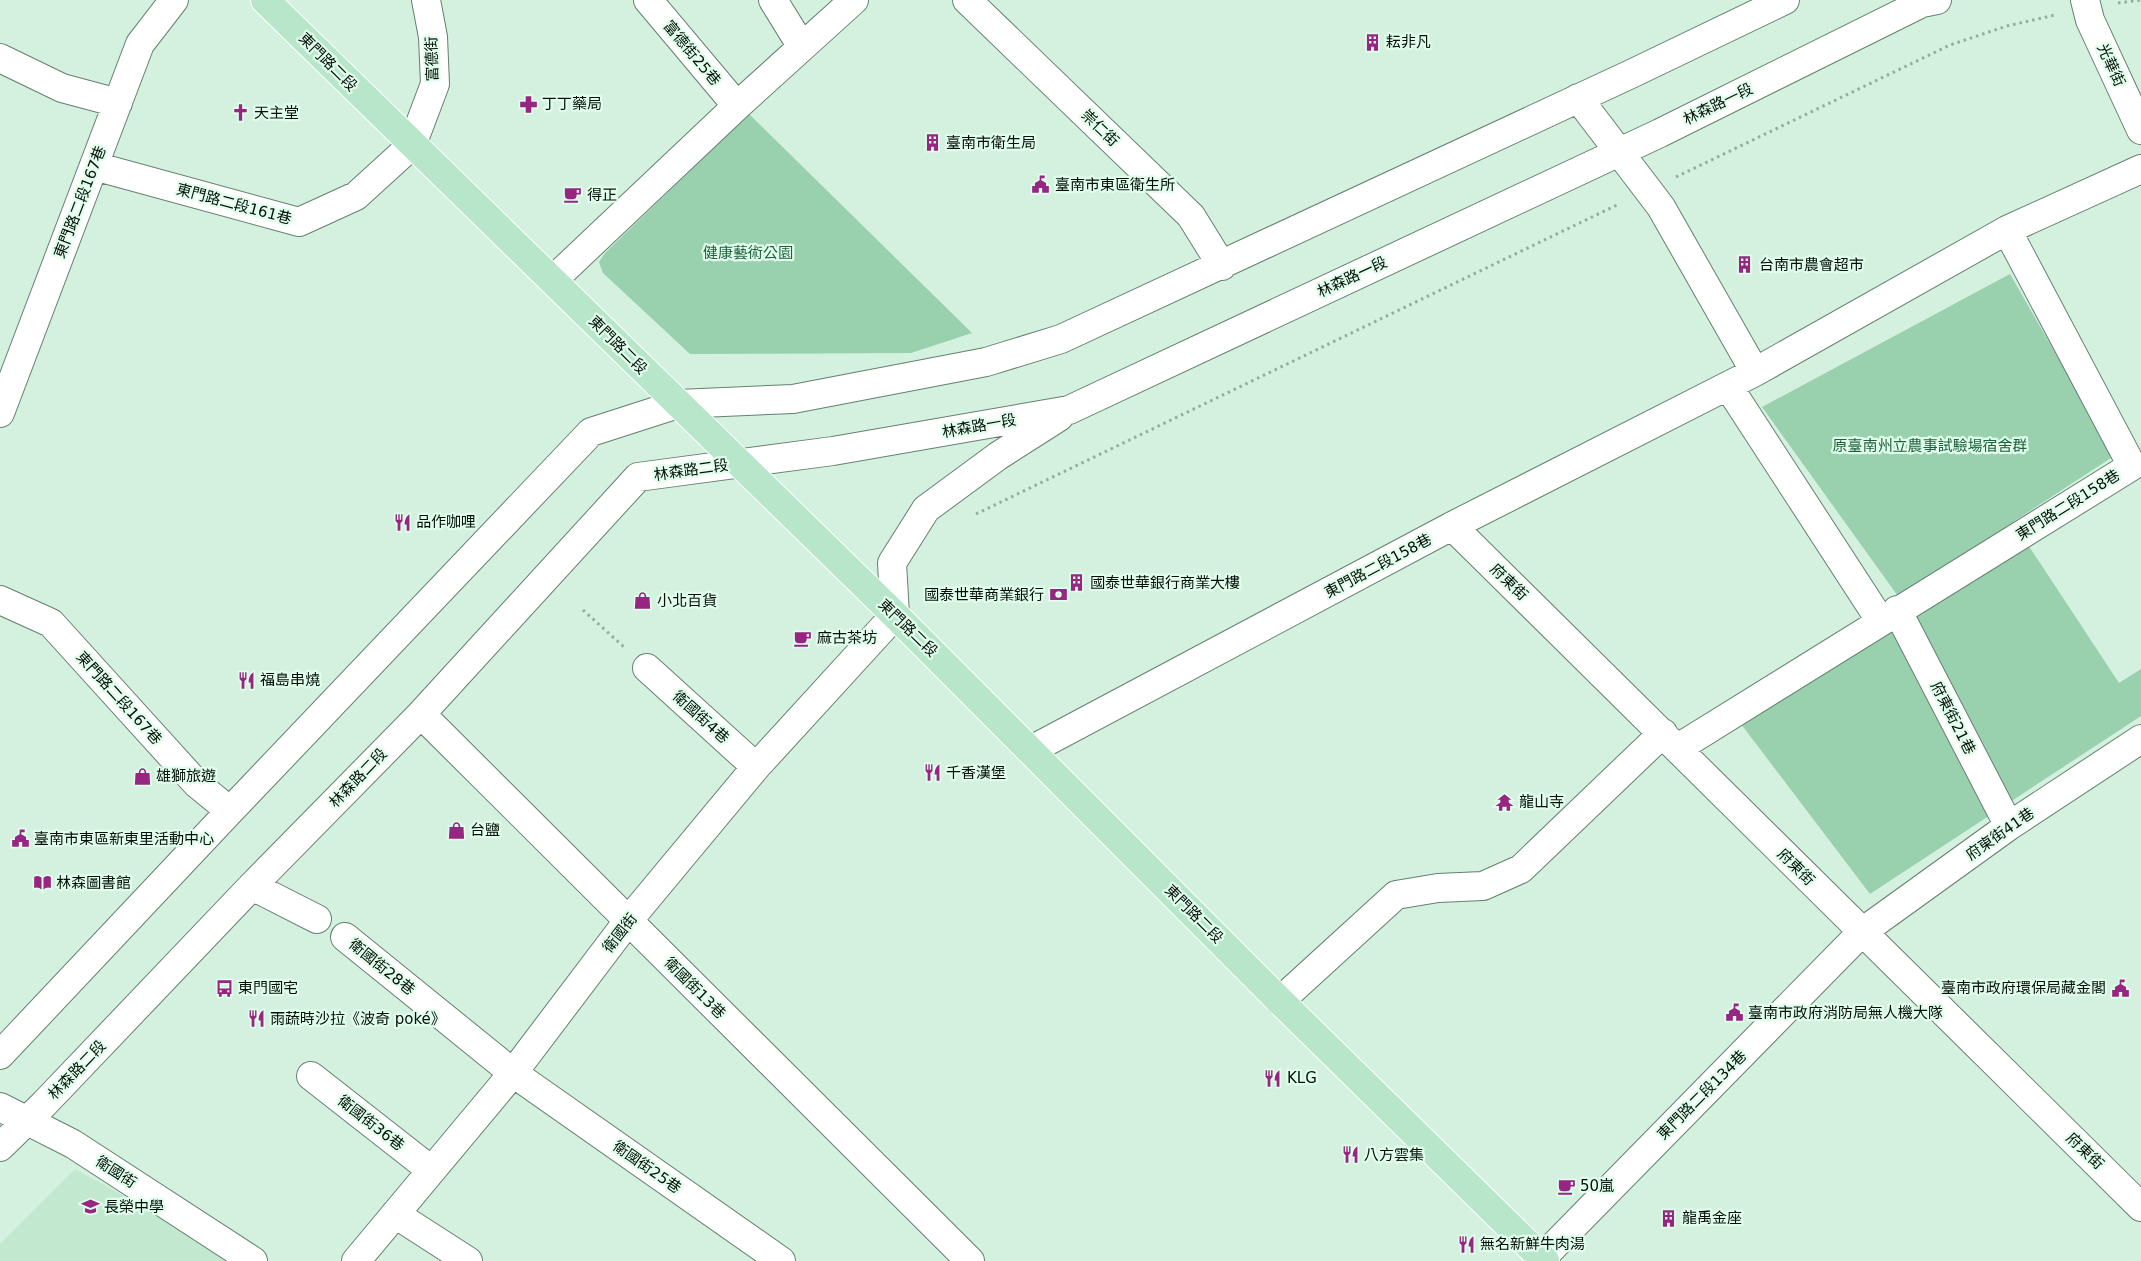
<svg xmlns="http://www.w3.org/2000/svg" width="2141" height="1261" viewBox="0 0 2141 1261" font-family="'DejaVu Sans','Noto Sans TC',sans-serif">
	<rect width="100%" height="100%" fill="#d3f1de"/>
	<path fill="#c3e8d0" d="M75,1169L241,1261H0V1244Z"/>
	<path fill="#99d0ae" d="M749,114L972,333L911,353L690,354L603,273L599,262L605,253Z
		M2010,274L2114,456L2013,522L2119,683L2141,669V716L1870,894L1741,724L1913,617L1762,407Z"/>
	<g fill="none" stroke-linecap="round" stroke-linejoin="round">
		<defs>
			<path id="minor" d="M648,0L737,106
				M773,0L802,47
				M967,0L1191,216L1222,266
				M2085,0L2090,20L2141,130
				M0,58L62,88L118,103
				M1578,98L1661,207L1755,372
				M94,166L299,222L356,196L412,145L435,84L433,37L426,0
				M553,280L737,106L854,0
				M1728,386L1880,620
				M0,413L140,44L174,0
				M1452,526L2141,1207
				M0,600L51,623L197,784L230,811
				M1897,610L2009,826
				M647,668L756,767
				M421,714L970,1261
				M1678,748L2132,466L2007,230
				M1031,750L1452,526L1755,372L2007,230L2141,169
				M252,886L317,919
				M345,937L513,1073L781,1261
				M1280,1001L1396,895L1438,888L1483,886L1521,869L1663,733
				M0,1055L230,811L591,432L678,404L793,399L986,362L1061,339L1631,74L1785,0
				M311,1076L431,1170
				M0,1107L73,1144L253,1261
				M0,1147L44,1104L252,886L421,714L638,477L833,451L1069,410L1660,133L1922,3L1937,0
				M395,1214L468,1261
				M356,1261L513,1073L628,921L756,767L895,615L892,563L926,509L998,456L1059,417
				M1539,1261L1862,932L2009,826L2141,739"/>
			<path id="major" d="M265,0L895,615L1280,1001L1545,1261"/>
		</defs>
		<use href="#minor" stroke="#65806f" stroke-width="30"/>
		<use href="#major" stroke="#fff" stroke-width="30"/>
		<path stroke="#94ac9d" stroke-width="3" stroke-dasharray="2.5 4" stroke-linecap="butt" d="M2118,3L2141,0
			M1676,177L1950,45L2007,26L2055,15
			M976,514L1619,204
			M583,610L624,647"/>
		<use href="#minor" stroke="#fff" stroke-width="28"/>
		<use href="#major" stroke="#b8e6ca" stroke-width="28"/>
	</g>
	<defs>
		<symbol id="building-bare" viewBox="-9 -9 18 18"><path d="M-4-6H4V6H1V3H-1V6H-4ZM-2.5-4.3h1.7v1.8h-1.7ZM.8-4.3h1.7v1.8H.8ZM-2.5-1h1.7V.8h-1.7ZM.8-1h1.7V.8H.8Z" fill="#982582" stroke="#e0feeb" stroke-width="2.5" paint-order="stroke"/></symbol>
		<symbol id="pharmacy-bare" viewBox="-9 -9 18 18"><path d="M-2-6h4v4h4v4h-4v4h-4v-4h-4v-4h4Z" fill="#982582" stroke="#e0feeb" stroke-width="2.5" paint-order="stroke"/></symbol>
		<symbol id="church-bare" viewBox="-9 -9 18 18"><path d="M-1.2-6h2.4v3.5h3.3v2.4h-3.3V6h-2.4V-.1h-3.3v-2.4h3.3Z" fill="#982582" stroke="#e0feeb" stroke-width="2.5" paint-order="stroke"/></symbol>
		<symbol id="civic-bare" viewBox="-9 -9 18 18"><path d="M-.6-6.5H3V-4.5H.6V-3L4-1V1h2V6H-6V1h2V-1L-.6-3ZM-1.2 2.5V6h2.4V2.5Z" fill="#982582" stroke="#e0feeb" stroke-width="2.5" paint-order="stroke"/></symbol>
		<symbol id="cafe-bare" viewBox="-9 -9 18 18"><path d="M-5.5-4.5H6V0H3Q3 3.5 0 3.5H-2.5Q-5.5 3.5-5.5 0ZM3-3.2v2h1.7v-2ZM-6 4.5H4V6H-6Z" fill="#982582" stroke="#e0feeb" stroke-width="2.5" paint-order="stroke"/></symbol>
		<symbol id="restaurant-bare" viewBox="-9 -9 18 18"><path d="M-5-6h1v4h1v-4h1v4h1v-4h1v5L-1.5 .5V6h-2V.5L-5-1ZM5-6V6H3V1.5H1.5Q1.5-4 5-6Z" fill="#982582" stroke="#e0feeb" stroke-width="2.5" paint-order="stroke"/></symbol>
		<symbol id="bank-bare" viewBox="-9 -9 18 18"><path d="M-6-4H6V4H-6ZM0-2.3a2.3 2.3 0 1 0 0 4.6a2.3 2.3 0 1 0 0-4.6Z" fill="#982582" stroke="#e0feeb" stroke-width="2.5" paint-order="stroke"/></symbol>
		<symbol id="shop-bare" viewBox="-9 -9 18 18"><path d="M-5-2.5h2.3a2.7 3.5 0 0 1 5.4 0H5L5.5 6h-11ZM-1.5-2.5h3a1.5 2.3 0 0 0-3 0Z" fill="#982582" stroke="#e0feeb" stroke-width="2.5" paint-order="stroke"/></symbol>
		<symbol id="temple-bare" viewBox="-9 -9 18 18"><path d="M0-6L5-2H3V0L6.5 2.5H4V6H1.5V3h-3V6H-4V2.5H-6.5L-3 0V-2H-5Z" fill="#982582" stroke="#e0feeb" stroke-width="2.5" paint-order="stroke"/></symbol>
		<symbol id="library-bare" viewBox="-9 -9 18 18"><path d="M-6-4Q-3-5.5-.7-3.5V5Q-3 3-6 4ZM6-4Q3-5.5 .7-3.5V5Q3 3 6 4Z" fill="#982582" stroke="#e0feeb" stroke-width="2.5" paint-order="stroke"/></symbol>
		<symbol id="bus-bare" viewBox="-9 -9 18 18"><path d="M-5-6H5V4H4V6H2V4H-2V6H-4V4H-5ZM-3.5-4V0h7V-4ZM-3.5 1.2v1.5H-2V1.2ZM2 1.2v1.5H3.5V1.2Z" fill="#982582" stroke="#e0feeb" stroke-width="2.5" paint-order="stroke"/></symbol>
		<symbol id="school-bare" viewBox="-9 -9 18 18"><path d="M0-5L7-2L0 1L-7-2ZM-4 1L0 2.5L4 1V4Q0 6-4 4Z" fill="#982582" stroke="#e0feeb" stroke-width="2.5" paint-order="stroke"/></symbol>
	</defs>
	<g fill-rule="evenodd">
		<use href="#building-bare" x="1360" y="30" width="25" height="25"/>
		<use href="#pharmacy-bare" x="516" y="92" width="25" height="25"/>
		<use href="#church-bare" x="228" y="100" width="25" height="25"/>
		<use href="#building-bare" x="920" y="130" width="25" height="25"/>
		<use href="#civic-bare" x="1028" y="172" width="25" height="25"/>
		<use href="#cafe-bare" x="560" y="182" width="25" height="25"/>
		<use href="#building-bare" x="1732" y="252" width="25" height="25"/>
		<use href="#restaurant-bare" x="390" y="510" width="25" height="25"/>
		<use href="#building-bare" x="1064" y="570" width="25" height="25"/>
		<use href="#bank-bare" x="1046" y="582" width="25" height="25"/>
		<use href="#shop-bare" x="630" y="588" width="25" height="25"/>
		<use href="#cafe-bare" x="790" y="626" width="25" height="25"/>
		<use href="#restaurant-bare" x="234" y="668" width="25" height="25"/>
		<use href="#restaurant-bare" x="920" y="760" width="25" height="25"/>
		<use href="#shop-bare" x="130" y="764" width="25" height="25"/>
		<use href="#temple-bare" x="1492" y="790" width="25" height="25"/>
		<use href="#shop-bare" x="444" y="818" width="25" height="25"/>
		<use href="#civic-bare" x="8" y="826" width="25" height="25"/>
		<use href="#library-bare" x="30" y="870" width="25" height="25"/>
		<use href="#bus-bare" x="212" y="976" width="25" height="25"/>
		<use href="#civic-bare" x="2108" y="976" width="25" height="25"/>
		<use href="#civic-bare" x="1722" y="1000" width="25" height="25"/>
		<use href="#restaurant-bare" x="244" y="1006" width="25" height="25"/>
		<use href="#restaurant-bare" x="1260" y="1066" width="25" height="25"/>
		<use href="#restaurant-bare" x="1338" y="1142" width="25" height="25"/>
		<use href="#cafe-bare" x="1554" y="1174" width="25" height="25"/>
		<use href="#school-bare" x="78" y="1194" width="25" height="25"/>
		<use href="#building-bare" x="1656" y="1206" width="25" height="25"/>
		<use href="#restaurant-bare" x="1454" y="1232" width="25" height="25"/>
	</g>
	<g text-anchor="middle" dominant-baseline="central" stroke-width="4.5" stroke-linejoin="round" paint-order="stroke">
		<g font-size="15" fill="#050f09" stroke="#e0feeb" text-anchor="start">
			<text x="1386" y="42">耘非凡</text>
			<text x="542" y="104">丁丁藥局</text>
			<text x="254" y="113">天主堂</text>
			<text x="946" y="143">臺南市衛生局</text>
			<text x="1055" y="185">臺南市東區衛生所</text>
			<text x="587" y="195">得正</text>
			<text x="1759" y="265">台南市農會超市</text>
			<text x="416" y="522">品作咖哩</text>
			<text x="1090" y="583">國泰世華銀行商業大樓</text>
			<text x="1044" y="595" text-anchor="end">國泰世華商業銀行</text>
			<text x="657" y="601">小北百貨</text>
			<text x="817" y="638">麻古茶坊</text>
			<text x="260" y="680">福島串燒</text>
			<text x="946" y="773">千香漢堡</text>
			<text x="156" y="776">雄獅旅遊</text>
			<text x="1519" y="802">龍山寺</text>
			<text x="470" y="830">台鹽</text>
			<text x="34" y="839">臺南市東區新東里活動中心</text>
			<text x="56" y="883">林森圖書館</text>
			<text x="238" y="988">東門國宅</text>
			<text x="2106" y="988" text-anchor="end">臺南市政府環保局藏金閣</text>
			<text x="1748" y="1013">臺南市政府消防局無人機大隊</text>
			<text x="270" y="1019">雨蔬時沙拉《波奇 poké》</text>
			<text x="1287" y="1078">KLG</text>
			<text x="1364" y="1155">八方雲集</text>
			<text x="1580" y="1186">50嵐</text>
			<text x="104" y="1207">長榮中學</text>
			<text x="1682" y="1218">龍禹金座</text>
			<text x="1480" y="1244">無名新鮮牛肉湯</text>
		</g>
		<g font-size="15" fill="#050f09" stroke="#e0feeb">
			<text transform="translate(692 53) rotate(50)">富德街25巷</text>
			<text transform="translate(432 59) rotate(-92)">富德街</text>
			<text transform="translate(328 62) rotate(45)">東門路二段</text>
			<text transform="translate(2111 65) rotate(65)">光華街</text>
			<text transform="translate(1718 104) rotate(-26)">林森路一段</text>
			<text transform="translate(1100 128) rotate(44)">崇仁街</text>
			<text transform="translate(80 202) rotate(-69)">東門路二段167巷</text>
			<text transform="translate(234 204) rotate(15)">東門路二段161巷</text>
			<text transform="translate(1352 277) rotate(-25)">林森路一段</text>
			<text transform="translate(618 345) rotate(45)">東門路二段</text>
			<text transform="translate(979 426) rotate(-10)">林森路一段</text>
			<text transform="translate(691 470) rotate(-8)">林森路二段</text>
			<text transform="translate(2068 505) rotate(-32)">東門路二段158巷</text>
			<text transform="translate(1378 566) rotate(-28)">東門路二段158巷</text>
			<text transform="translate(1509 582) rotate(44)">府東街</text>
			<text transform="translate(908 628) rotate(44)">東門路二段</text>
			<text transform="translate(119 698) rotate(48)">東門路二段167巷</text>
			<text transform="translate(701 717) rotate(42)">衛國街4巷</text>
			<text transform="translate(1953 718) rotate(63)">府東街21巷</text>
			<text transform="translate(358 778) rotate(-46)">林森路二段</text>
			<text transform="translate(2000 834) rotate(-35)">府東街41巷</text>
			<text transform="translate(1796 867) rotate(45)">府東街</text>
			<text transform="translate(1194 914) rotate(45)">東門路二段</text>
			<text transform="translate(620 933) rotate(-52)">衛國街</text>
			<text transform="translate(382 967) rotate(39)">衛國街28巷</text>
			<text transform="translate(695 988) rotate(45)">衛國街13巷</text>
			<text transform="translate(77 1070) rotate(-46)">林森路二段</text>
			<text transform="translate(1702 1095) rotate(-45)">東門路二段134巷</text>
			<text transform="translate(371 1123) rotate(38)">衛國街36巷</text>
			<text transform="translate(2085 1151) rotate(44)">府東街</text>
			<text transform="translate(647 1167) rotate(35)">衛國街25巷</text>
			<text transform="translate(116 1172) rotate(33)">衛國街</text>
		</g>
		<g font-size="15" fill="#1e5f3d" stroke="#e0feeb">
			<text x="748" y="253">健康藝術公園</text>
			<text x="1930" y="446">原臺南州立農事試驗場宿舍群</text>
		</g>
	</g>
</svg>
